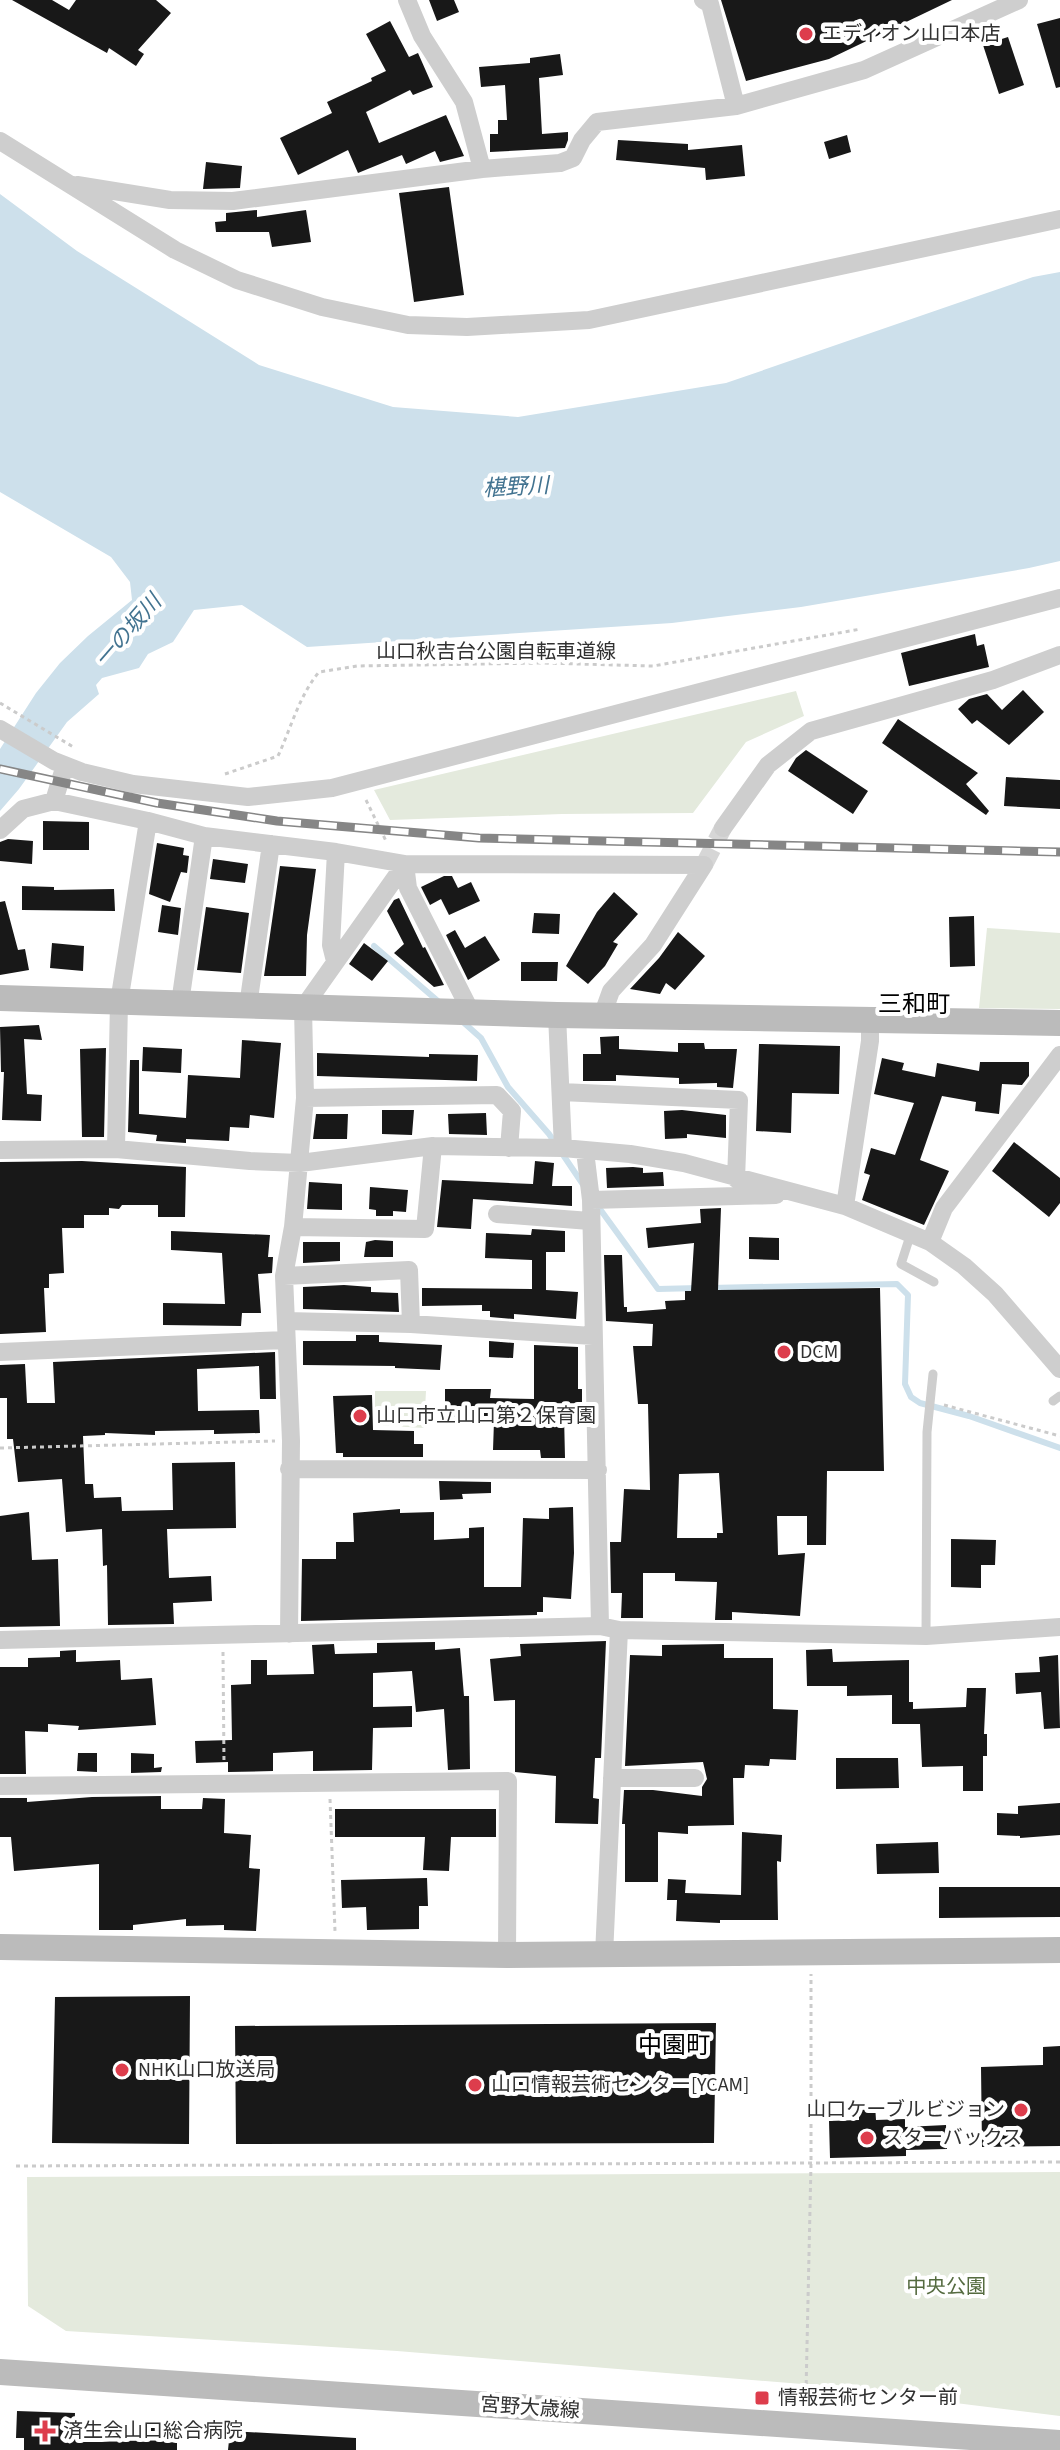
<svg xmlns="http://www.w3.org/2000/svg" width="1060" height="2450" viewBox="0 0 1060 2450" font-family="'Source Sans 3','Noto Sans JP',sans-serif">
	<rect width="100%" height="100%" fill="#fff"/>
	<path fill="#e4eadd" d="M796,691L804,716L746,742L693,813L562,814L390,820L374,790Z
		M987,928L1060,933V1009L979,1008Z
		M375,1391H426L424,1428L375,1425Z
		M1060,2172V2416L802,2384L397,2351L66,2331L28,2306L27,2177Z"/>
	<path fill="#cde0eb" d="M0,194L77,251L259,365L393,407L518,417L726,383L1033,277L1060,272V561L1029,568L801,607L672,623L307,647L242,605L194,610L173,642L148,654L139,668L102,678L96,685L99,694L67,722L19,789L0,811V749L36,693L60,663L88,636L132,600L130,582L111,557L0,492Z"/>
	<g fill="none" stroke-linecap="round" stroke-linejoin="round">
		<path stroke="#cde0eb" stroke-width="6" d="M374,946L439,1002
			M463,1022L481,1038L508,1087L549,1134L584,1186
			M597,1205L658,1289L699,1288
			M710,1288L897,1284L908,1295L905,1384L911,1397L920,1403L969,1416L1060,1448"/>
	</g>
	<path fill="#181818" fill-rule="evenodd" d="M12,0H52L69,10L76,0H156L171,13L138,50L144,54L136,66L109,48L107,53Z
		M429,0H454L459,12L437,21Z
		M721,0H952L829,59L746,81Z
		M1060,18V87L1056,88L1037,24Z
		M390,21L409,57L418,53L433,87L413,95L410,90L366,112L379,143L446,115L464,156L440,162L435,151L406,164L402,155L358,173L348,150L298,175L280,138L332,113L327,102L372,81L371,78L386,71L366,34Z
		M1008,37L1024,85L999,94L983,45Z
		M560,54L563,75L539,78L542,134L568,132V140L565,148L490,152V134H498V120H507L505,85L481,87L479,67L530,63V58Z
		M847,135L851,152L829,159L824,142Z
		M618,140L688,144V150L742,145L745,176L706,180L705,168L616,160Z
		M206,162L242,166L240,188L203,189Z
		M449,187L464,295L414,302L399,193Z
		M257,210V217L306,210L311,242L272,247L269,232H216L215,222L226,221V213Z
		M975,634L977,646L984,644L989,667L909,686L901,653Z
		M1023,690L1044,712L1009,745L977,720L972,724L958,709L969,699L987,694L1002,710Z
		M898,719L978,773L966,784L989,811L986,815L882,743Z
		M806,750L868,791L853,814L788,771L796,758Z
		M1006,777L1060,780V809L1004,806Z
		M43,821L89,822V850H43Z
		M8,839L33,841L32,864L0,861V842Z
		M157,843L184,848L183,855L189,856L187,873L181,872L170,902L149,894Z
		M213,859L248,864L245,883L210,879Z
		M280,866L316,869L307,935L306,976H264Z
		M444,876H452L458,888L471,882L480,901L449,915L441,899L430,905L421,887Z
		M22,886L54,887V890L114,889L115,911L22,910Z
		M614,892L638,914L613,942L618,944L605,966L588,984L566,966L597,912Z
		M399,898L423,948L425,947L444,985L434,987L394,953L404,944L387,911L394,900Z
		M5,901L18,950L25,949L29,970L0,975V902Z
		M162,905L181,908L178,935L158,932Z
		M206,907L249,913L241,973L197,970Z
		M534,913L560,914L559,934L532,933Z
		M974,916L975,966L950,967L949,917Z
		M455,930L465,948L485,936L500,960L468,980L446,935Z
		M678,932L705,956L675,990L666,983L660,994L630,989L659,958Z
		M52,943L84,946L83,971L50,968Z
		M364,943L388,961L372,981L349,964Z
		M521,962H558L557,981H521Z
		M39,1025L42,1040L24,1039L27,1094L42,1095L41,1121L2,1120L4,1072H1L0,1027Z
		M619,1036V1049L678,1052V1043H704L705,1049H737L733,1088L717,1087V1083L679,1084V1078L616,1075V1081H583V1054H601L600,1037Z
		M242,1040L281,1043L274,1118L250,1115L249,1128L230,1127L229,1141L186,1139V1143L156,1141L157,1135L128,1132L130,1060H139V1114L186,1118L188,1075L240,1078Z
		M759,1044L840,1046L839,1094L792,1093L791,1133L756,1131Z
		M143,1047L182,1049L181,1073L142,1071Z
		M106,1048L104,1137H82L80,1049Z
		M317,1053L429,1057V1054L478,1055L477,1081L317,1076Z
		M882,1058L904,1063L902,1070L935,1077L937,1063L979,1071L980,1062H1029V1076L1022,1085L1002,1084L999,1114L975,1111L976,1102L942,1096L920,1160L949,1171L924,1225L862,1200L870,1175L864,1173L871,1148L895,1155L914,1103L874,1094Z
		M382,1110H414L412,1135L382,1134Z
		M682,1110L726,1115V1138L687,1134V1138L665,1139L664,1111Z
		M486,1113L487,1135L449,1134L448,1114Z
		M316,1114H348L347,1139H313Z
		M1014,1142L1060,1178V1203L1049,1217L992,1171Z
		M82,1161L186,1167L185,1217H158V1205H122L119,1209L109,1208V1215H84V1228H62L64,1273L49,1274V1288H44L46,1332L0,1334V1162Z
		M535,1161L554,1163L552,1186H572V1206L473,1199L471,1229L437,1227L442,1180L533,1184Z
		M633,1167L643,1168V1173L663,1172L664,1186L607,1188L606,1168Z
		M309,1182L342,1184V1210L307,1209Z
		M370,1187L408,1190L406,1212L393,1211V1216H376V1210L369,1209Z
		M721,1208L718,1290L880,1288L884,1471H827L826,1545H807V1516H777L778,1555L805,1553L800,1616L732,1612V1620H715L717,1582L675,1581V1573H643V1618H621L622,1593H611L610,1542H621L624,1489L650,1490L648,1404H638L633,1346H652L653,1324L606,1321L604,1255H622L624,1307H627V1312L666,1309L665,1301L685,1300V1291H691L694,1243L648,1248L646,1228L701,1223L700,1209ZM719,1473L723,1533H717V1538H677L679,1474Z
		M532,1229L565,1231V1252H546V1290L578,1292L576,1319L514,1314V1319L490,1317V1311H482V1305L422,1306V1288L532,1289V1260L485,1258L486,1233L531,1235Z
		M171,1231L270,1235L268,1257H273L272,1273L258,1274L261,1313H242L241,1326L163,1325V1303L225,1304L222,1253L171,1250Z
		M749,1237L779,1238V1260L749,1259Z
		M375,1240L393,1241V1257H364L366,1242Z
		M303,1242H340V1261L303,1263Z
		M344,1285L371,1287V1292L398,1293L399,1312L303,1309V1287Z
		M356,1335H379V1342L442,1345L440,1370L395,1368V1366L303,1365V1341H356Z
		M489,1341L514,1343L513,1358L489,1357Z
		M534,1345L578,1347V1389H582V1415H564L565,1458H541L540,1450H493L494,1421H445V1389H491L490,1398L534,1399Z
		M275,1352L276,1399H260L259,1366L197,1369L198,1411L259,1410L260,1433L214,1434V1430L155,1431V1435L105,1433V1435L83,1436L85,1484H93L94,1498L121,1497L122,1511L173,1510L172,1463L235,1462L236,1528L167,1529L169,1578L211,1576L212,1601L173,1603L174,1624L108,1625L107,1565L103,1566L102,1529L66,1532L62,1479L18,1482L13,1439H7V1398H0V1365L25,1364L27,1403H55L53,1362Z
		M372,1395L373,1430L414,1431V1444H423V1457H343V1453H336L333,1396Z
		M439,1481L491,1482V1493L462,1494L463,1499L440,1500Z
		M573,1507L574,1553L571,1599L543,1597V1612H537V1615L301,1621L302,1559H336V1542H354L353,1513L400,1509V1513L434,1512V1540L469,1538V1528L484,1527V1587H521L523,1518L549,1519V1508Z
		M29,1512L32,1560L58,1559L60,1626L0,1627V1516Z
		M951,1539L996,1540L995,1565H981V1588L951,1587Z
		M606,1641L601,1758H595L593,1798L599,1799L598,1824L555,1823L556,1776L515,1772V1700L494,1701L490,1659L521,1656L520,1644Z
		M435,1642V1650L460,1648L464,1696H469L470,1769L448,1770L444,1709L416,1712L412,1671L373,1673V1707L412,1706V1727L373,1728L372,1770L313,1771V1751L273,1753V1771L228,1772V1762L196,1763L195,1741L232,1740L231,1685L251,1684V1660H267V1675L314,1674L312,1645L334,1644L335,1654L377,1653V1643Z
		M724,1644V1658H773V1709L798,1710L796,1760L770,1759L769,1766L745,1765L744,1778H733L734,1825L688,1826V1834L658,1832V1882H625V1824H622L624,1790H653L702,1796V1787L707,1779L703,1762L625,1766L630,1655L662,1656V1645Z
		M832,1649L833,1662L909,1660V1702H913V1709L966,1707L967,1688H986L984,1734H987V1756H983V1791H963V1766L922,1767L920,1724H892V1695L847,1696V1686H807L806,1650Z
		M76,1650V1662L120,1660L121,1680L152,1678L156,1725L78,1730L79,1726L48,1724V1732L25,1731L26,1774H0V1667H28V1658L60,1657V1651Z
		M1058,1655L1060,1728L1044,1729L1041,1692L1016,1694L1015,1673L1040,1672L1039,1657Z
		M78,1753H97V1772L77,1771Z
		M131,1753L154,1754V1768L162,1767L161,1772L131,1773Z
		M836,1758H898L899,1788L836,1789Z
		M161,1796V1809H202L203,1798L225,1799L224,1833L251,1835L249,1868L260,1869L256,1931L224,1930V1925L186,1926V1919L133,1925V1930H99V1864L14,1871L11,1837H0V1798H27V1802L92,1797Z
		M1060,1803V1835L1020,1838V1836L997,1835V1813L1018,1814V1806Z
		M335,1809H496V1837H451L449,1871L423,1870L425,1837H335Z
		M742,1832L782,1835L781,1862L777,1861L778,1920H720V1923L676,1921L677,1900H667L668,1879L686,1880L685,1893L741,1895Z
		M938,1842L939,1873L877,1874L876,1844Z
		M427,1878L428,1906H419V1929L367,1930L366,1907L342,1908L341,1880Z
		M939,1887H1060V1917L939,1918Z
		M190,1996L189,2144L52,2143L55,1997Z
		M716,2023L714,2143L236,2144L235,2026Z
		M1060,2046V2146L982,2147L981,2067L1043,2065V2047Z
		M859,2105H875L876,2120L905,2119V2127L946,2125L947,2149L906,2150V2156L830,2158L829,2121L859,2120Z
		M17,2411L75,2413L74,2435L132,2438L134,2422L177,2427V2450H24V2438H16Z
		M230,2431L356,2438V2450H228Z"/>
	<g fill="none" stroke-linecap="round" stroke-linejoin="round">
		<path stroke="#d6d6d6" stroke-width="18" stroke-dasharray="18 9" stroke-linecap="butt" d="M704,865L723,828"/>
		<path stroke="#cbcbcb" stroke-width="3" stroke-dasharray="4 4" stroke-linecap="butt" d="M0,703L75,748
			M225,774L278,756C291,728 299,696 319,672L357,666L542,663L653,666L861,629
			M366,800L387,843
			M944,1405L1060,1436
			M0,1448L275,1441
			M223,1652L224,1764
			M330,1799L335,1931
			M16,2166L1060,2162
			M806,2392L811,2163V1974"/>
		<path stroke="#cecece" stroke-width="9" d="M911,1233L901,1264L934,1282
			M1053,1401L1060,1396
			M926,1636L927,1432L933,1374"/>
		<path stroke="#cecece" stroke-width="18" d="M407,0L422,36L464,102L482,169
			M703,0L710,4L736,106
			M0,141L175,250L237,280L322,307L408,325L467,327L589,320L1060,219
			M77,185L170,200L233,201L482,169L560,163L573,158L582,140L597,122L736,106L864,70L1019,0
			M0,729L54,761L82,772L133,784L248,797L332,788L1060,598
			M54,801L65,765
			M723,828L768,765L811,731L993,680L1060,655
			M0,830L23,809L54,801L148,821L204,836L336,852L405,864L408,888L470,1010
			M335,961L331,945L336,852
			M180,1003L204,836
			M248,1006L271,844
			M557,1015L563,1148
			M602,1016L611,991L653,945L704,865
			M561,1092L739,1100L736,1179
			M305,1098L497,1095L512,1111L509,1148
			M116,1149L119,1002L148,821
			M0,1150L116,1149L250,1161L300,1163L433,1146L563,1148L630,1154L684,1163L845,1206L930,1242L964,1266L995,1294L1060,1369
			M585,1151L591,1200L600,1626
			M591,1200L776,1195
			M845,1206L870,1041V1022
			M497,1214L590,1221
			M293,1227L425,1229L433,1146
			M930,1242L944,1208L1060,1055
			M284,1276L409,1270L411,1324
			M286,1321L411,1324L593,1336
			M0,1352L286,1340
			M289,1469L598,1470
			M289,1634L291,1441L284,1276L293,1227L305,1098L303,1008L405,864L704,865
			M0,1640L600,1626L619,1630L926,1636L1060,1627
			M612,1778H695
			M0,1786L508,1781L507,1955
			M604,1955L619,1630"/>
		<path stroke="#bbb" stroke-width="26" d="M0,998L557,1015L1060,1023
			M0,1947L507,1955L1060,1950
			M0,2372L1060,2443"/>
		<defs>
			<path id="rail" d="M0,769L157,803L277,821L479,838L1060,852"/>
		</defs>
		<use href="#rail" stroke="#868686" stroke-width="9"/>
		<use href="#rail" stroke="#fff" stroke-width="6" stroke-dasharray="18" stroke-linecap="butt"/>
	</g>
	<g fill="#dd3d4c" stroke="#fff" stroke-width="3">
		<circle cx="806" cy="34" r="8"/>
		<circle cx="784" cy="1352" r="8"/>
		<circle cx="360" cy="1416" r="8"/>
		<circle cx="122" cy="2070" r="8"/>
		<circle cx="475" cy="2085" r="8"/>
		<circle cx="1021" cy="2110" r="8"/>
		<circle cx="867" cy="2138" r="8"/>
		<rect x="754" y="2390" width="16" height="16" rx="4"/>
		<path d="M41 2419h8v8h8v8h-8v8h-8v-8h-8v-8h8z"/>
	</g>
	<g text-anchor="middle" dominant-baseline="central" stroke-width="8" stroke-linejoin="round" paint-order="stroke">
		<g font-size="20" fill="#313131" stroke="#fff" text-anchor="start">
			<text x="822" y="34">エディオン山口本店</text>
			<text x="800" y="1352">DCM</text>
			<text x="376" y="1416">山口市立山口第２保育園</text>
			<text x="138" y="2070">NHK山口放送局</text>
			<text x="491" y="2085">山口情報芸術センター[YCAM]</text>
			<text x="1005" y="2110" text-anchor="end">山口ケーブルビジョン</text>
			<text x="883" y="2138">スターバックス</text>
			<text x="778" y="2398">情報芸術センター前</text>
			<text x="63" y="2431">済生会山口総合病院</text>
		</g>
		<g font-size="20" fill="#313131" stroke="#fff">
			<text x="496" y="652">山口秋吉台公園自転車道線</text>
			<text transform="translate(530 2408) rotate(4)">宮野大歳線</text>
		</g>
		<g font-size="20" fill="#556b40" stroke="#fff">
			<text x="946" y="2287">中央公園</text>
		</g>
		<g font-size="22" font-style="italic" fill="#427390" stroke="#fff">
			<text transform="translate(516 487) rotate(-3)">椹野川</text>
			<text transform="translate(128 631) rotate(-49)">一の坂川</text>
		</g>
		<g font-size="24" fill="#000" stroke="#fff">
			<text x="914" y="1004">三和町</text>
			<text x="674" y="2045">中園町</text>
		</g>
	</g>
</svg>
